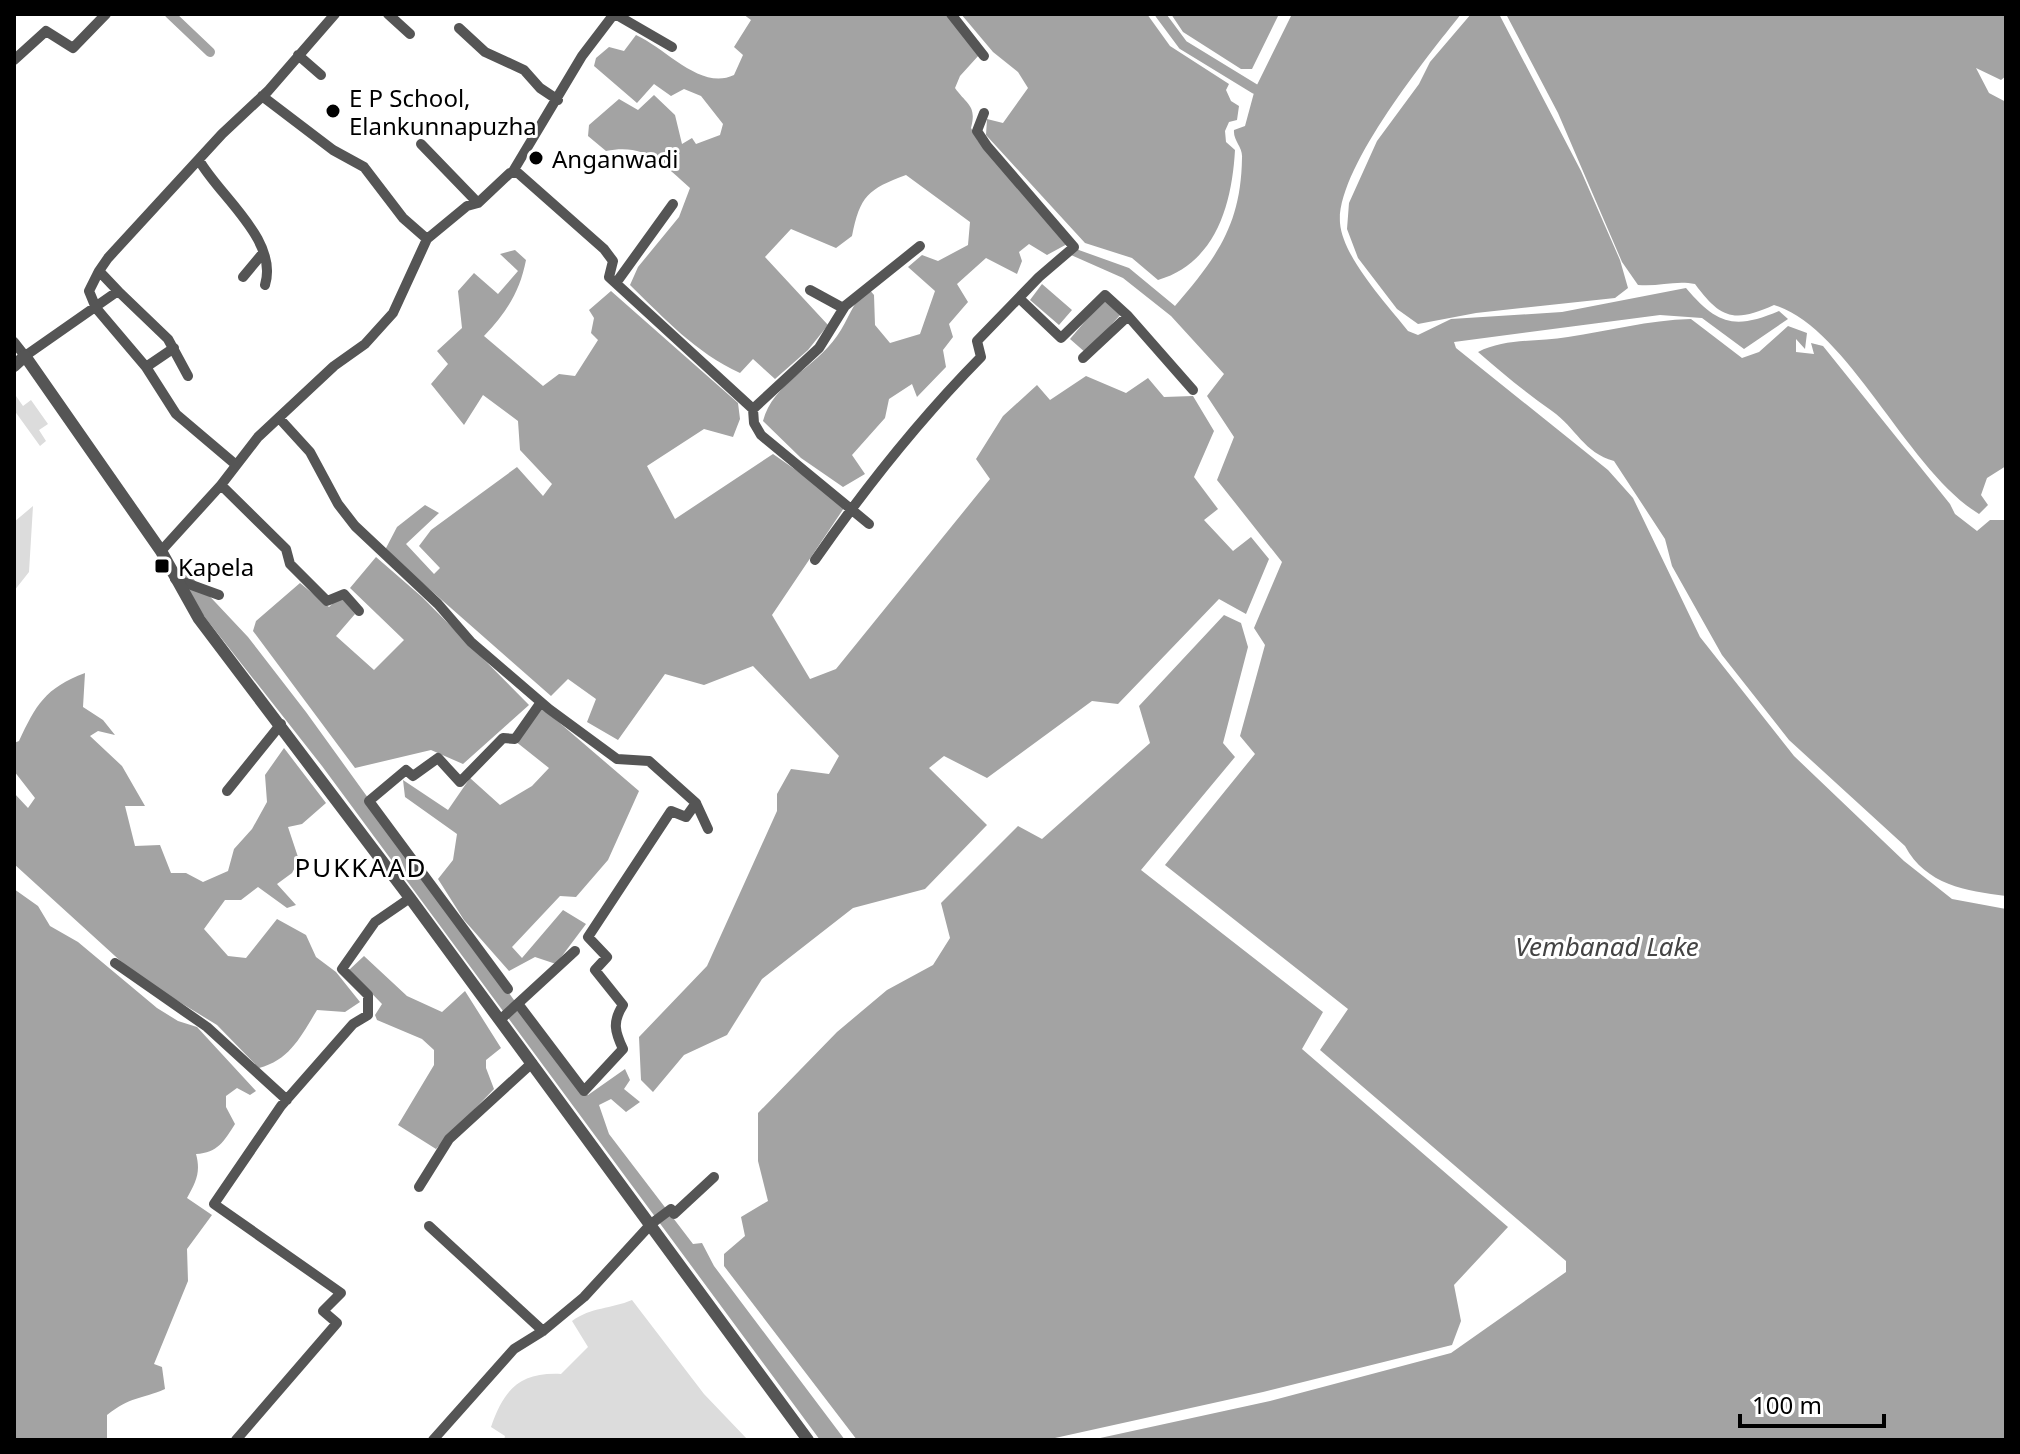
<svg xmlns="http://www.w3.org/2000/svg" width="2020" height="1454" viewBox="0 0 2020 1454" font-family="'Noto Sans',sans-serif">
	<rect width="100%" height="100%" fill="#fff"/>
	<path fill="#dcdcdc" d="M16,396L23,406L31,400L48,424L39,430L46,441L40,446L14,410Z
		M33,506L29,572L14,591V522Z
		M632,1300L704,1394L748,1440H504L505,1436L491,1427C504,1389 520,1372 561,1374L588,1347L572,1321C591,1307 611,1309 632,1300Z"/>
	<path fill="#a3a3a3" d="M743,14H947L979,55L960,76L955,88C967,105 977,105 971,128L978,141L1069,243L1047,255L1029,244L1019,252L1022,261L1017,274L986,258L957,284L968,302L949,324L953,337L943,350L946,367L917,397L912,384L889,399L885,418L852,455L865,474L843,487L801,458L763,421C773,383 815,368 837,336C849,319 852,303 868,288L874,295L875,325L890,343L920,334L935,291L908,267L922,255L938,261L968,245L970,222L906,175C868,189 860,196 852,236L836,248L791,229L765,257L828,325L808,350L775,379L753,359L740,373C696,353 664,318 630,285L638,267L679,217L690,188C662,163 645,143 606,151L588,136L589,125L619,99L638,110L654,95L675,115L682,144L692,138L696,144L720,135L723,124L701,96L684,89L671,96L654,84L637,103L594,66L596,58L609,47L624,51L636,35C667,49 701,91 734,75L743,55L734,47L751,20Z
		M961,14H1147L1170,46L1229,84L1226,90L1231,101L1239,106L1237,120L1229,122L1225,131L1226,142L1235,150C1232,204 1216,263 1158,280L1132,258L1085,243L986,135L987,119L1003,123L1028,88L1018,72L993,52Z
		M1171,14H1279L1252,69H1241L1183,32Z
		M1292,14H1461C1427,57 1336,169 1340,223C1343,258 1387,304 1408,331L1418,335L1451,319L1562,312L1686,288C1718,326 1736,329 1779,311L1788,319L1744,349L1702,318L1660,315L1454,342L1456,348L1608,470L1633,498L1700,637L1794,756L1904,861L1952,899L2006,909V1440H1091L1270,1401L1451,1353L1566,1272V1261L1320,1050L1348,1009L1165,865L1255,754L1240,736L1265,645L1254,628L1282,562L1217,480L1234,437L1207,396L1224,374L1171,316L1123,278L1071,255L1076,249L1129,268L1175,306C1217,257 1241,225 1242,158C1243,147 1233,141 1234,130L1245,126L1255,89Z
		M1471,14H1499L1581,171L1620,260L1628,288L1615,298L1476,313L1418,324L1397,309L1358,258L1347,229L1349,203L1377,141L1419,84L1430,62Z
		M1506,14H2006V76L2001,80L1976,68L1989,93L2006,102V466L1987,478L1981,495L1988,505L1979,514C1907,470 1848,327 1774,305C1734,323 1721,319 1695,284C1675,280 1659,287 1638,285L1622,262L1558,113Z
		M515,250L526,260C520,291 507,312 484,336L543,386L559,374L575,376L598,340L591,333L594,318L589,310L611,291L738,403L740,419L733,437L704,429L647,466L675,519L773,454L846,505L772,615L810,679L836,669L990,479L976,459L1003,416L1037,385L1050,400L1086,376L1126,393L1148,378L1164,397L1193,396L1214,431L1194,477L1218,509L1204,520L1233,551L1251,537L1269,559L1246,614L1219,599L1118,704L1092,701L987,778L944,756L929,768L987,825L925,889L853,908L762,979L727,1035L684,1055L653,1092L641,1080L639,1037L707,966L777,811V794L791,769L829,774L839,756L753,666L704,685L665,674L618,740L587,722L596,699L568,679L551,696L385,550L397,527L425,505L439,513L406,544L434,574L440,568L419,546L431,530L517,467L543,496L552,484L520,450L518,421L483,395L464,425L431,384L448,364L437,351L462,328L458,291L474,273L498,294L518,271L500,254Z
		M1042,284L1072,310L1059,325L1030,300Z
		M1104,299L1121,314L1086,353L1070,339Z
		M1691,319L1742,358L1759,352L1788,326L1807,333L1805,349L1796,339V352L1814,354L1811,343L1823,346L1950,504L1955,514L1977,531L1990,520H2006V896C1966,891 1926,885 1905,846L1789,740L1722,655L1672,566L1665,539L1614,461C1584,453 1576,428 1552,411C1525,392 1502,373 1478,352C1505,338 1538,342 1568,337C1609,331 1648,320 1691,319Z
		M376,557L422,597L529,705L463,764L431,750L355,768L253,631L256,621L300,583L329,607L340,596L355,614L336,636L374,670L404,640L350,588Z
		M184,569L248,637L306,712L579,1090L588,1095L625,1069L630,1080L624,1089L640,1102L626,1112L611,1099L599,1105L609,1134L693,1244L702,1243L714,1266L845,1440H820L322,766L200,611L178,571Z
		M1224,615L1241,623L1248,647L1223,743L1235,757L1141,870L1323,1012L1302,1049L1508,1227L1454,1285L1461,1321L1452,1345L1263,1392L1046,1440H857L724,1266V1254L745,1236L741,1217L768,1201L758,1161V1113L837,1032L887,990L933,965L950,938L941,903L1018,826L1042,839L1150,743L1139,706Z
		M85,673L83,707L103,720L115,735L98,731L90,736L122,766L145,806H125L135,846L160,845L171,873H186L203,882L228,871L234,849L252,829L267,802L265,775L284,748L326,803L302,824L288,827L299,860L292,873L277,884L296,905L287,908L258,887L241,900H225L204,929L228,956L246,958L277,919L306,935L316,957L336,972L360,1002L345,1012L317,1010C301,1036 290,1060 259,1068L217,1025L137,976L14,864V793L28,808L35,798L14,771V743L19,741C36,705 45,688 85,673Z
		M541,707L639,791L608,860L576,897L560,896L512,947L522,958L563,910L586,924L556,964L535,957L509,971L464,920L438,879L453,860L457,834L405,797L403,780L448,810L470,778L500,805L532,786L549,768L515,741Z
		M14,889L38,906L50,926L78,942L157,1008L178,1021L197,1027L256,1091L250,1095L237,1088L226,1096V1107L235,1124C224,1141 218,1153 196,1154C201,1172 196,1182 187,1198L212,1215L187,1249L188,1281L154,1364L162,1367L165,1389C140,1400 131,1396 107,1415V1440H14Z
		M364,956L407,996L442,1012L465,991L501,1048L486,1060V1068L494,1089L436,1149L398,1125L434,1065V1050L422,1039L377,1020L375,1015L382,1004L349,970Z"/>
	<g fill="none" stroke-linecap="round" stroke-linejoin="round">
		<path stroke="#a3a3a3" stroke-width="10" d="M170,14L210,52
			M1160,14L1183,45L1255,89"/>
		<path stroke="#555" stroke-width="10" d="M388,14L410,34
			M615,14L672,47
			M951,14L984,56
			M459,28L485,52L524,70L540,88L558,100
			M298,55L321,75
			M14,60L46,31L73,48L106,14
			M262,96L333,150L364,167L403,218L427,239
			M421,144L478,203
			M199,160C219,196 279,240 265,285
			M512,173L582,56L614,14
			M99,271L89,291L96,308L146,367L176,414L235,464
			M243,277L263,253
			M616,283L673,204
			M810,290L843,308
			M118,291L168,339L188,376
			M1019,298L1061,338L1105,295L1128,316L1083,358
			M1128,316L1193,390
			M14,342L25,356L118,291L99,271L108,258L222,134L268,91L335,14
			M146,367L174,348
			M753,409L819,348L845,306L920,246
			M279,418L310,452L338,504L355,526L438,604L471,642L549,709L617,759L649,761L696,803L686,817L671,811L588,937L607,957L595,970L623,1005C612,1022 615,1032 623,1049L584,1091L519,1005
			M221,485L258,437L334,366L365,344L393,313L427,239L467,206L478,203L510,173H518L604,249L613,261L609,277L753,409L754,423L761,435L869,524
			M161,551L221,485L286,549L290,564L327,601L344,594L359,611
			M815,560C865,488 919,420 981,357L977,341L1039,277L1074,247L987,146L977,131L984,113
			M175,579L219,595
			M227,791L281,724
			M696,803L708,829
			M115,963L207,1027L287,1100
			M508,989L369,801L406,770L413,776L438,758L460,782L503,738L515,739L541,702
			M500,1020L575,951
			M419,1187L449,1139L532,1063
			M429,1226L543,1331
			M236,1440L337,1323L323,1311L341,1293L214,1204L281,1106L353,1024L368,1015V995L342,969L375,922L410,898
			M433,1440L514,1349L543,1331L584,1297L651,1224L671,1209L674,1214L714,1177"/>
		<path stroke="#555" stroke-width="12" d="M14,366L25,356L161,551L199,619L410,898L808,1440"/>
	</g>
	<g fill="#000" stroke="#fff" stroke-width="3">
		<circle cx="333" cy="111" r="8"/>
		<circle cx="536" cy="158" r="8"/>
		<rect x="154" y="558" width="16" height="16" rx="4"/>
	</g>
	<g text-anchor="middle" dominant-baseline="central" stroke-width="6" stroke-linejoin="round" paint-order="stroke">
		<g font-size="24" fill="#000" stroke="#fff" text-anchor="start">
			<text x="349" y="97">E P School,<tspan x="349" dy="28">Elankunnapuzha</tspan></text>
			<text x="552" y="158">Anganwadi</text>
			<text x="178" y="566">Kapela</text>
		</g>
		<g font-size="26" letter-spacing="2" fill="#000" stroke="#fff">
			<text x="361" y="867">PUKKAAD</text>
		</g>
		<g font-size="26" font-style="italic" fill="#444" stroke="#fff">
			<text x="1607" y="946">Vembanad Lake</text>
		</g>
	</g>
	<rect width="2020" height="1454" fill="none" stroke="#000000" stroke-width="32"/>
	<path d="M1740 1414v12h144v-12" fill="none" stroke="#000000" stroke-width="4"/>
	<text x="1752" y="1414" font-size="24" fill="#000000" stroke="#ffffff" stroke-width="6" paint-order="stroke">100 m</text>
</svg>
